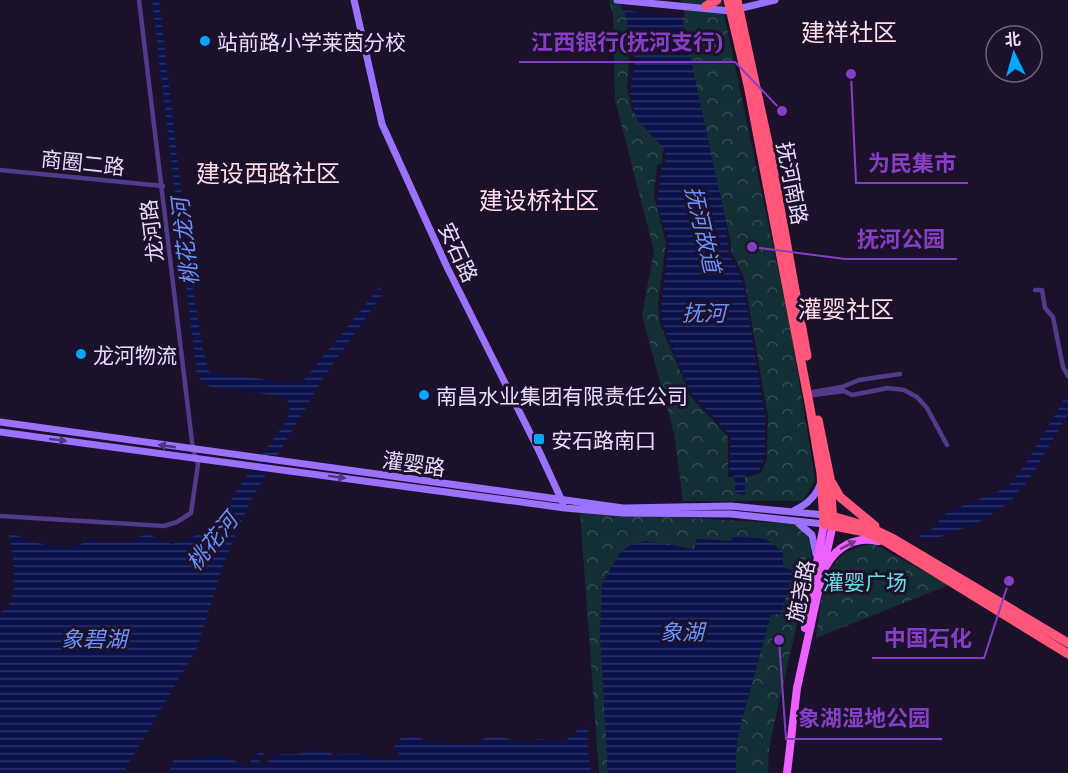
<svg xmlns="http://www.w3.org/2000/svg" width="1068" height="773" viewBox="0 0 1068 773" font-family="'Exo 2','Noto Sans SC',sans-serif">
	<defs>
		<pattern id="park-crowns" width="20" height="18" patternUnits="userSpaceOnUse" patternTransform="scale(1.5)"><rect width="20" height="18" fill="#132e35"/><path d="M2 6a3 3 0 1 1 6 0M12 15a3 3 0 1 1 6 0" fill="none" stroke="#354c53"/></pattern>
		<pattern id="water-rules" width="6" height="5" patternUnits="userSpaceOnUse" patternTransform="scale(1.5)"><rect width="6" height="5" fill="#0a114b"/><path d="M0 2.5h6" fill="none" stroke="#2e3366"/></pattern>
	</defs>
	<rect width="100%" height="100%" fill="#1c112b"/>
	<path fill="url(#park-crowns)" d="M609,0H621L627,18L629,58L627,88L632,111L664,143L662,163L657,165L654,196L666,243L658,304L660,324L691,397L728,437V477H747L761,473L767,459L768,417L744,277L731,251V242L674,0H721L791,331L815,480L803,501H683L674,434L642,315L654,251L615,100L613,15Z
		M580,512L795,524C810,534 812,546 811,563L773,729L769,749L768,773H736V747L741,723L771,614H781L783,567L744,537L733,536L731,541L697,539L694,549L645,541L607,765L608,773H599Z
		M874,544L949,585L816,638C823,596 820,549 874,544Z"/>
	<path fill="url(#water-rules)" d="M152,0H159L190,269L202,346L209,372L291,383L303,381L380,287L381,296L325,375L251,500L226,557L197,648L123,773H0V613C23,602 13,552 8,532C28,541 52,550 75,546C81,545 87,541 92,538L101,542H126L147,534L172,544L187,540L217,524L237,490L283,426L290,412L288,401L280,396L211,387L205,385L197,375Z
		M622,0H678L725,218L729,253L743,282L765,415V457L758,473L745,475V495L736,493L734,474H729L731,436L691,393L663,325L661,308L669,242L657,206L661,169L665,165L666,150L637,120L630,95L635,62Z
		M1068,393V414L1030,478L1010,502L978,523L929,541L918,536L931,530L944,515L953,510L1001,490L1010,484L1028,460Z
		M733,536L766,539L783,552V567L792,570V578L781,614L771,615L741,723L736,747V773H608L600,636L602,583L620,553L631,545L645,541L694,549L696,539L731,541Z
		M585,724L588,728V753L592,773H170L171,763L176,758C196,763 198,756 214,755C225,755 238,762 246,767L255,756L266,748L258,764L264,765C277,752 279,754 297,754C303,754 310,750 317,748L322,751L327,750L333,755L356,754L386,760L400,755L393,748L401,738L416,736L426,741L443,743L471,744L486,738L500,737L535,745L537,739L564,742Z"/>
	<path fill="#1c112b" d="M619,0H681L685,18L622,10Z"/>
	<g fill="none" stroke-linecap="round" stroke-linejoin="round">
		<path stroke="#533b8b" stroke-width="4.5" d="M0,170L163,186
			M1035,290H1042L1045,308L1053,317L1063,367L1068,376
			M813,392L842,387L859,380L900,374
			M814,395L844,391L852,395L888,388L904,390L917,397L927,408L947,445
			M0,516L164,526L177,522L191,513L198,464L193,450L139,0"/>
		<path stroke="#9a72ff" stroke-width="7" d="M354,0L382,124L447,267L539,451L563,503
			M617,0L730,11L775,0
			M0,422L623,508L731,506L825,515
			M0,432L565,508L623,513L731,514L824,524
			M795,510C808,504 817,495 821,482
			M797,522L812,535L816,554"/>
		<path stroke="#ed62ff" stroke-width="8" d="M826,566C837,546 856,536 878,541
			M805,628L824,524
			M787,773L797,688L833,524"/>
		<path stroke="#ff567a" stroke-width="9" d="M728,0L748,85L810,408L821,473L824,524L865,532L886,542L1068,654
			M737,0L770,152L807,356
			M706,6L717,0
			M818,420L830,478L833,524
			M832,483L840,497L875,526
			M828,515L867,526L894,539L1068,643"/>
	</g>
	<defs><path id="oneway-solid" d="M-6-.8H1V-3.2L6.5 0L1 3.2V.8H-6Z" transform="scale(1.5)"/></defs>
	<g fill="#4e3880">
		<use href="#oneway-solid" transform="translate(58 440) rotate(7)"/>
		<use href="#oneway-solid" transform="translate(167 446) rotate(-172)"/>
		<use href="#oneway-solid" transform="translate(337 477) rotate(8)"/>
	</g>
	<use fill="#7a358a" href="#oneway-solid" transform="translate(848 545) rotate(-27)"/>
	<g fill="#07a5ff" stroke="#1c112b" stroke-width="2">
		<circle cx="205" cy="41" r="6"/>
		<circle cx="81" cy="354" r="6"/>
		<circle cx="424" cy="395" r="6"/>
		<rect x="533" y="433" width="12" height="12" rx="3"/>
	</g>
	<g text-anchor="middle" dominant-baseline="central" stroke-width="6" stroke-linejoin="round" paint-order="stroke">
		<g font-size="21" fill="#e8dbff" stroke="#1c112b" text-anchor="start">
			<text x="217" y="41">站前路小学莱茵分校</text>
			<text x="93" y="354">龙河物流</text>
			<text x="436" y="395">南昌水业集团有限责任公司</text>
			<text x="551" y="439">安石路南口</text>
		</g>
		<g font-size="21" fill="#e8dbff" stroke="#1c112b">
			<text transform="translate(83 162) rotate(6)">商圈二路</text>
			<text transform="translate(793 183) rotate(79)">抚河南路</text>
			<text transform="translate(151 231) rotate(-97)">龙河路</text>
			<text transform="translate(459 252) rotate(65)">安石路</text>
			<text transform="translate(414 463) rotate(8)">灌婴路</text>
			<text transform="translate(800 591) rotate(-78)">施尧路</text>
		</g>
		<g font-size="21" fill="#63e1e3" stroke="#1c112b">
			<text x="865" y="581">灌婴广场</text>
		</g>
		<g font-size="22" font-style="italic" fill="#6992ff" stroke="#1c112b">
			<text transform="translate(704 229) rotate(77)">抚河故道</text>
			<text transform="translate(184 242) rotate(-97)">桃花龙河</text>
			<text x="704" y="312">抚河</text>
			<text transform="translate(211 541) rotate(-51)">桃花河</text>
			<text x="682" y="631">象湖</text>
			<text x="94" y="638">象碧湖</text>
		</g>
		<g font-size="24" fill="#ffdde9" stroke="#1c112b">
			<text x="849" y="31">建祥社区</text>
			<text x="268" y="172">建设西路社区</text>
			<text x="539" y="199">建设桥社区</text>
			<text x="846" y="308">灌婴社区</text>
		</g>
	</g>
	<path fill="none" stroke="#863ec5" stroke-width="2" d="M782 111L735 62H519M851 74L856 183H968M752 247L845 259H957M1009 581L984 658H872M779 640L786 739H942"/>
	<g fill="#863ec5" stroke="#1c112b" stroke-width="2">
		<circle cx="782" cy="111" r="6"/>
		<circle cx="851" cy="74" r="6"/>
		<circle cx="752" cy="247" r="6"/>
		<circle cx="1009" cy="581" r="6"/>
		<circle cx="779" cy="640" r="6"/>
	</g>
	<g font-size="22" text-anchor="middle" font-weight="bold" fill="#863ec5" stroke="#1c112b" stroke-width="6" stroke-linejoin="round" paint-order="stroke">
		<text x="627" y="50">江西银行(抚河支行)</text>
		<text x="912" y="171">为民集市</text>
		<text x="901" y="247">抚河公园</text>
		<text x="928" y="646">中国石化</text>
		<text x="864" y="726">象湖湿地公园</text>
	</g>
	<g transform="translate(1014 54) rotate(355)"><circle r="28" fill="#1c112b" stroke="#6e6280" stroke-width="1.5"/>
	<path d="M0-4.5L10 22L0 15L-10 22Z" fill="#07a5ff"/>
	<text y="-9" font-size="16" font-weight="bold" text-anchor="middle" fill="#e8dbff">北</text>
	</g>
</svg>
